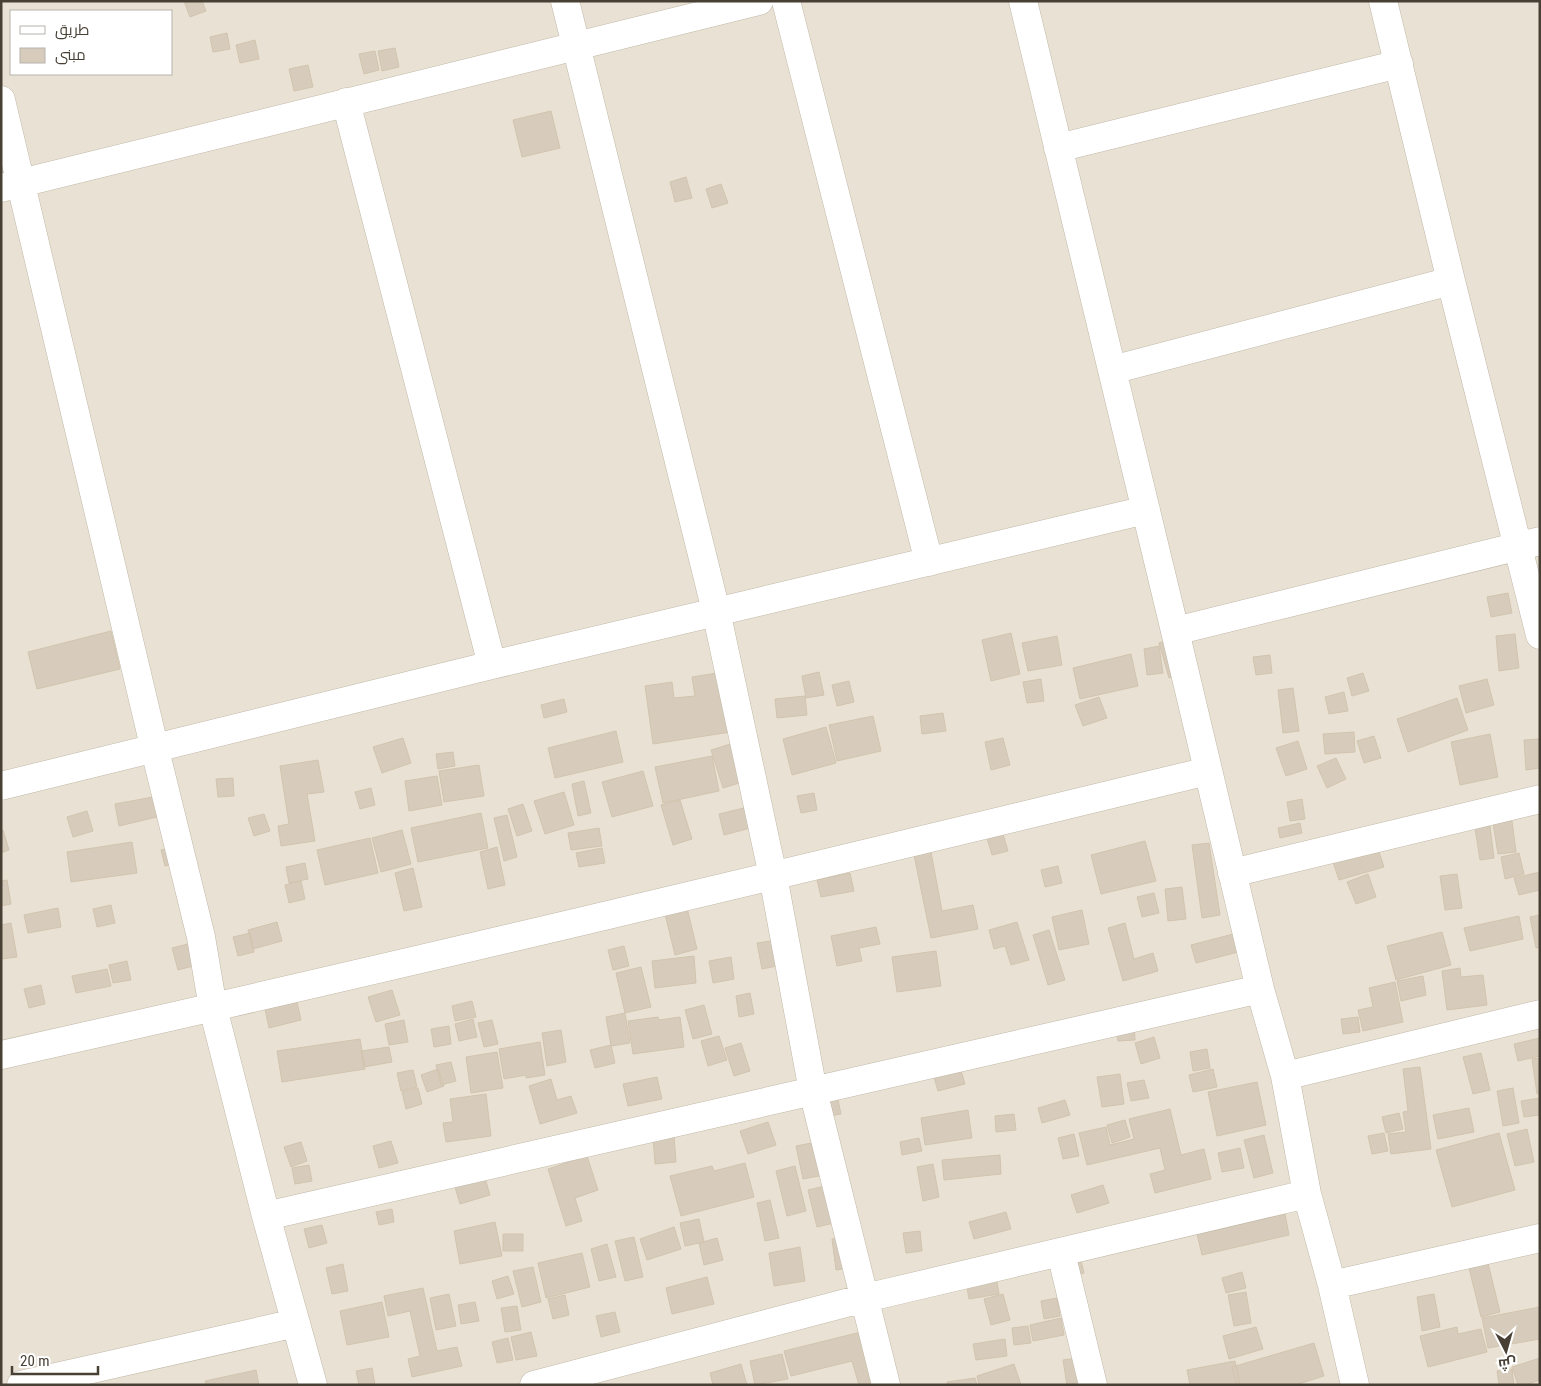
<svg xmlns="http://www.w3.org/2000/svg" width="1541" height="1386" viewBox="0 0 1541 1386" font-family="'Roboto Condensed',Cairo,sans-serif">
	<rect width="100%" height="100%" fill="#f4f0e6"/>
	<path fill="#e9e2d4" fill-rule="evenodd" d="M1,1H1540V1385H1ZM11,11H171V74H11Z"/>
	<path fill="#d7ccbb" stroke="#d2c4ae" d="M184,1H202L206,11L190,17Z
		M227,33L230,49L213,52L210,37Z
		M255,40L259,59L240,63L236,45Z
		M395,48L399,67L382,71L378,51Z
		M375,51L379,70L364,74L359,54Z
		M308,65L313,87L294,91L289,69Z
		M551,111L560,148L522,157L513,120Z
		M686,177L692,198L675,202L670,182Z
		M721,184L728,203L712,208L706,189Z
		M1508,593L1512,613L1491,617L1487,597Z
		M111,631L120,669L37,689L28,652Z
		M1011,633L1020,674L991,681L982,640Z
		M1515,634L1519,668L1499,671L1496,636Z
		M1057,636L1062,665L1028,671L1022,643Z
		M1171,639L1181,674L1169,678L1159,643Z
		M1159,646L1163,673L1147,675L1144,649Z
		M1131,654L1138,686L1080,699L1073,668Z
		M1270,655L1272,673L1256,675L1253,657Z
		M723,672L731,732L653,744L645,686L672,682L674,698L695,696L692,677Z
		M819,672L824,695L806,698L802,676Z
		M1363,673L1369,691L1352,696L1347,678Z
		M1041,679L1044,701L1027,703L1023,682Z
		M1487,679L1494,705L1466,713L1459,686Z
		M849,681L854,702L837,706L832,685Z
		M1293,688L1299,731L1283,733L1278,690Z
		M1344,692L1348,711L1329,714L1325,697Z
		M805,696L807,715L777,718L775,699Z
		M1099,697L1107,718L1083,726L1075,705Z
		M1457,698L1468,730L1408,752L1397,719Z
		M564,699L567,712L544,718L541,705Z
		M943,713L946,731L922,734L920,716Z
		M873,716L881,751L837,761L829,725Z
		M826,727L836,763L792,775L783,739Z
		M616,731L623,762L555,778L548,748Z
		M1354,732L1355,752L1325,754L1323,734Z
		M1490,734L1498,777L1460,785L1451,742Z
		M1374,736L1381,758L1364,763L1357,741Z
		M403,738L411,763L382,773L373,747Z
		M1003,738L1010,765L991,770L985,742Z
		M1539,739L1540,768L1526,770L1524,740Z
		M1298,741L1307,769L1286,776L1276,748Z
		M737,742L749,780L723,788L711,750Z
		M453,752L455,766L438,769L436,754Z
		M712,756L719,791L663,803L655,767Z
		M1336,758L1346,779L1327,788L1317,766Z
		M318,760L324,792L307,794L315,841L281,846L278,826L289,824L280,766Z
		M479,765L484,796L444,802L439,771Z
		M643,771L653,806L612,817L602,782Z
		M437,776L442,805L409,811L405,781Z
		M233,778L234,796L218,797L216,779Z
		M584,781L591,813L578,816L572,784Z
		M371,788L375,805L360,809L355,792Z
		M564,792L574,825L545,834L534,801Z
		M814,793L817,810L801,813L797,796Z
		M153,797L157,817L119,826L115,804Z
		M1302,799L1305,819L1290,821L1287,802Z
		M680,800L692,839L673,845L661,805Z
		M523,804L532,831L517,836L508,809Z
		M752,806L758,826L724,835L719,814Z
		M87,811L93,831L73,837L67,817Z
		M481,813L488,848L418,862L411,828Z
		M264,814L270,831L254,836L248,818Z
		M507,815L517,857L504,861L494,818Z
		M1512,821L1516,852L1498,854L1493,823Z
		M1300,823L1302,833L1280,838L1278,828Z
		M1490,826L1494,858L1480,860L1475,828Z
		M599,828L602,846L571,850L568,833Z
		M3,830L9,850L1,853V831Z
		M402,830L411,864L381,872L372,838Z
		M1003,834L1008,851L992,855L987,838Z
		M370,838L378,873L325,885L317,850Z
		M1145,841L1156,881L1101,894L1091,855Z
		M132,842L137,873L71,882L67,852Z
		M1209,843L1220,915L1202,918L1192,845Z
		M182,845L186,862L165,866L161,850Z
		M497,847L505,885L488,889L480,852Z
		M602,848L605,863L579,867L576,853Z
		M1378,849L1384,867L1339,880L1333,862Z
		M931,852L942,911L973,905L978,929L931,938L914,855Z
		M1519,853L1524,874L1505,879L1501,857Z
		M305,863L308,879L289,883L286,867Z
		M1058,866L1062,883L1045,887L1041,870Z
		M413,868L422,907L404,911L395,873Z
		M1540,872V890L1519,895L1514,878Z
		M850,873L854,891L821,897L817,880Z
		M1368,874L1376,897L1356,904L1347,882Z
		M1457,874L1462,908L1445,910L1440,876Z
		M7,880L11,904L1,906V881Z
		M301,881L305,899L289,903L285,885Z
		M1182,887L1186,919L1168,921L1165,889Z
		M1154,893L1159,913L1142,917L1137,897Z
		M111,905L115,923L97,927L93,909Z
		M58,908L61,927L28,933L24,915Z
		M687,908L697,949L675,955L665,914Z
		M1082,910L1089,944L1059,950L1052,917Z
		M1540,915V947L1536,948L1530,917Z
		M1519,916L1523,939L1470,951L1464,928Z
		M277,922L282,941L253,949L248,930Z
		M1017,922L1029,960L1011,965L1005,946L994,949L989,930Z
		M11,923L17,957L1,959V925Z
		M1125,923L1134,959L1153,953L1158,971L1123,981L1108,928Z
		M876,927L880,944L859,948L862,961L837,966L831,936Z
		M1049,930L1065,980L1048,985L1033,935Z
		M1241,932L1246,950L1196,963L1191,945Z
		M1442,932L1451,965L1396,980L1387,946Z
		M250,933L254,952L238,956L233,937Z
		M777,940L782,965L762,969L757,943Z
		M192,943L197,965L178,970L172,948Z
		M624,946L629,966L613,970L608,950Z
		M936,951L941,986L897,992L892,957Z
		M694,956L696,983L655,988L652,961Z
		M731,957L734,979L713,983L709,961Z
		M127,961L131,980L113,983L109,965Z
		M641,967L651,1007L625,1013L616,973Z
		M1460,968L1461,977L1483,975L1487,1005L1447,1010L1442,971Z
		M107,969L111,986L76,993L72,976Z
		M1423,976L1426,995L1401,1001L1397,981Z
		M1395,982L1403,1022L1363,1031L1358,1010L1373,1007L1369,988Z
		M41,985L45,1004L29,1008L24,989Z
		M392,990L400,1015L376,1022L368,997Z
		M750,993L754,1014L739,1017L736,996Z
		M472,1001L476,1017L455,1021L452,1006Z
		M297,1002L301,1020L269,1028L265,1009Z
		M704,1005L712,1034L693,1039L685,1010Z
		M625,1013L630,1043L611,1046L606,1017Z
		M658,1017L659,1020L680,1017L684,1047L633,1054L628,1021Z
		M1358,1017L1360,1032L1343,1034L1341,1019Z
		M473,1019L477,1037L459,1041L455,1024Z
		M404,1020L408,1042L389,1045L385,1024Z
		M492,1020L498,1044L484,1047L478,1023Z
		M1134,1023L1135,1040L1118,1041L1116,1025Z
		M449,1026L451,1044L434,1047L431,1029Z
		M561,1030L566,1062L547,1066L542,1033Z
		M719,1036L727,1060L708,1066L701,1041Z
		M1154,1037L1160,1058L1141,1064L1135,1043Z
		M1540,1038V1056L1518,1061L1514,1044Z
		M360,1039L365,1069L282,1082L277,1051Z
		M540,1042L545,1075L526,1078V1075L504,1079L499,1049Z
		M741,1043L750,1071L734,1076L725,1048Z
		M611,1045L615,1063L595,1068L590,1050Z
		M389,1047L392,1062L364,1067L361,1051Z
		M1207,1049L1210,1068L1193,1071L1190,1052Z
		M497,1052L503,1088L471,1093L466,1057Z
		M1481,1053L1490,1090L1473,1094L1463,1057Z
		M1540,1058V1094H1537L1532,1059Z
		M451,1062L456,1081L441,1085L436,1065Z
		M960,1067L965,1084L938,1091L933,1074Z
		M1420,1067L1431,1149L1391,1154L1388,1134L1406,1132L1403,1112L1408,1111L1403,1069Z
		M438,1069L444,1086L427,1092L421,1075Z
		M1213,1069L1217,1087L1193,1092L1189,1075Z
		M413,1070L417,1087L401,1091L397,1073Z
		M1120,1074L1124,1104L1102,1107L1097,1077Z
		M657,1077L662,1099L628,1106L623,1084Z
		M551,1079L557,1100L571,1096L577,1113L540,1124L529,1086Z
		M1144,1080L1149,1098L1131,1101L1127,1083Z
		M1257,1082L1266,1125L1217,1136L1208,1092Z
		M418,1088L422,1104L406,1109L402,1092Z
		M1513,1088L1519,1123L1503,1126L1497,1091Z
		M486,1094L491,1136L446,1142L443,1123L453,1122L450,1099Z
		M837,1095L841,1114L807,1120Z
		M1540,1098V1115L1524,1117L1521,1101Z
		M1065,1100L1070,1115L1042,1123L1038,1108Z
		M1469,1108L1474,1132L1438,1139L1433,1115Z
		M1170,1109L1181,1155L1204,1149L1211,1179L1155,1193L1150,1174L1165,1170L1160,1148L1087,1165L1079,1133L1106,1127L1110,1145L1134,1139L1129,1119Z
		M968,1110L972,1138L925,1145L921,1118Z
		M1399,1113L1403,1129L1386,1133L1382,1117Z
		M1014,1114L1016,1130L996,1132L995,1116Z
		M1125,1120L1130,1137L1112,1143L1107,1125Z
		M768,1122L776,1145L748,1154L740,1131Z
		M1527,1129L1534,1162L1515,1166L1507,1134Z
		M1384,1133L1388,1151L1372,1154L1368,1136Z
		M1499,1133L1515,1190L1452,1207L1436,1150Z
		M1074,1134L1079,1156L1063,1159L1058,1138Z
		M674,1135L676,1162L655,1164L653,1137Z
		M1264,1135L1273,1173L1254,1178L1244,1140Z
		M919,1138L922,1151L902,1155L900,1142Z
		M832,1139L839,1172L803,1179L796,1146Z
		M391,1141L398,1163L379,1168L373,1146Z
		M301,1142L307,1161L291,1167L284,1147Z
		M1240,1148L1244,1168L1222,1172L1218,1153Z
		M1000,1155L1001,1174L944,1180L942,1160Z
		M587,1156L598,1190L575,1198L582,1221L566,1226L548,1169Z
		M745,1163L754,1197L681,1216L670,1176L712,1166L714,1171Z
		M933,1164L939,1197L923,1201L917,1167Z
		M309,1165L312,1181L295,1184L292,1168Z
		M795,1166L806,1211L787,1216L776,1171Z
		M485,1178L490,1195L460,1204L455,1187Z
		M842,1182L851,1219L817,1227L808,1190Z
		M1103,1185L1109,1203L1077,1213L1071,1195Z
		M770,1200L779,1238L765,1241L757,1203Z
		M392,1209L394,1222L379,1225L376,1212Z
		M1006,1212L1011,1229L974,1239L969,1222Z
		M1285,1214L1289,1235L1202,1255L1197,1234Z
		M699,1219L704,1242L685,1246L680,1223Z
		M495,1222L502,1256L460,1264L454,1231Z
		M322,1225L327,1243L309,1248L304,1229Z
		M674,1227L681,1249L647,1260L640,1239Z
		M920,1231L922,1251L906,1253L903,1233Z
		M503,1234H523V1251H503Z
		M857,1236L861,1266L836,1270L832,1239Z
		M634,1237L643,1277L625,1281L615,1241Z
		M717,1238L723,1260L704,1265L699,1243Z
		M607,1244L616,1277L599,1281L591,1249Z
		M800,1247L805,1281L774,1286L769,1253Z
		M582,1253L590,1287L546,1298L538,1263Z
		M1080,1257L1084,1273L1067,1279Z
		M1488,1263L1500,1312L1481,1317L1469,1268Z
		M343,1264L348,1291L332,1294L326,1268Z
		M533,1267L541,1302L522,1307L513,1271Z
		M1242,1272L1246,1288L1226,1293L1222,1278Z
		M508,1276L514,1294L497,1299L492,1281Z
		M996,1276L999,1294L969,1299L966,1282Z
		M707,1277L714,1304L672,1314L666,1288Z
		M423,1288L437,1351L457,1347L462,1366L412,1377L408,1359L420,1356L410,1311L388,1316L384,1296Z
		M1246,1292L1251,1323L1234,1326L1228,1295Z
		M449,1294L456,1326L436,1330L430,1298Z
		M1003,1294L1010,1320L991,1325L984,1299Z
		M1434,1294L1440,1327L1422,1331L1417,1297Z
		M565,1295L569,1315L553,1319L548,1299Z
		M1057,1298L1060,1316L1044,1319L1041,1301Z
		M382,1302L389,1337L347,1345L340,1311Z
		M475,1302L479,1321L461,1324L458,1305Z
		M517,1306L521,1330L505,1332L501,1308Z
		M1540,1307V1339L1488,1348L1482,1318Z
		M615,1312L620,1332L601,1337L596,1316Z
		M1061,1318L1064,1335L1033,1341L1030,1325Z
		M1028,1326L1031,1343L1014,1345L1012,1328Z
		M1256,1327L1263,1349L1229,1359L1223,1336Z
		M1457,1327L1458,1334L1481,1329L1487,1352L1428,1367L1420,1336Z
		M531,1332L537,1356L516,1360L511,1337Z
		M861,1332L890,1385H859L852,1361L791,1376L784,1351Z
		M508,1338L513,1360L497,1363L492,1342Z
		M1005,1339L1007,1356L976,1360L973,1344Z
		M1314,1343L1324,1376L1295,1385H1237L1232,1367Z
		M782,1354L788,1379L755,1385L750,1361Z
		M1078,1358L1082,1382L1067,1385L1063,1360Z
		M1540,1358V1380L1525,1385H1518L1512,1367Z
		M1235,1361L1240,1385H1190L1187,1370Z
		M741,1364L747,1385H713L710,1373Z
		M1014,1364L1021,1385H979L977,1376Z
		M372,1368L375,1385H359L356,1371Z
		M1512,1369L1514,1385H1499L1497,1371Z
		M256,1370L259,1385H206L205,1381Z
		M975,1378L977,1385H947V1382Z"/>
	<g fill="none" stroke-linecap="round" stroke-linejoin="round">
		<defs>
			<path id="street" d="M565,1L716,611L773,876L813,1091L886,1385
				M786,1L929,562
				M1023,1L1175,631L1260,989L1285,1076L1307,1194L1332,1285L1355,1385
				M1383,1L1451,281L1540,635
				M1,100L155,750L201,937L213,1008L266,1216L313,1385
				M346,102L492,665
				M1058,148L1399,64
				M1,188L759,1
				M1112,370L1451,281
				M1175,631L1540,541
				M1,786L492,665L1146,510
				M1232,873L1540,799
				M1,1055C405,965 807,868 1208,771
				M1285,1076L1540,1014
				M266,1216L1260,989
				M1061,1253L1093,1385
				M1332,1285L1540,1238
				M21,1385L296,1323
				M534,1385L865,1298L1307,1194"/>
		</defs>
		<use href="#street" stroke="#c1b8a8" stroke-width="29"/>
		<use href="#street" stroke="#fff" stroke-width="28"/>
	</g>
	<rect width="1541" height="1386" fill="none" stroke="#484035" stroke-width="5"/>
	<rect x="10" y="10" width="162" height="65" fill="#ffffff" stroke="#b6b3ae"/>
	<rect x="20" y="26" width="25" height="8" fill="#ffffff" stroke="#b6b3ae"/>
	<text x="55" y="35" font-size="15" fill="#484035">طريق</text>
	<rect x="20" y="48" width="25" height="15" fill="#d7ccbb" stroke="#b6b3ae"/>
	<text x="55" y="60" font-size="15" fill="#484035">مبنى</text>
	<g transform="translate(1506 1351) rotate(174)" stroke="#ffffff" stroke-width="4" paint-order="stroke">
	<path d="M0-4L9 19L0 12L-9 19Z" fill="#484035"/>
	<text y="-8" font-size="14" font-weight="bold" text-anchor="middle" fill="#484035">ش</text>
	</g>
	<path d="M12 1366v8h86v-8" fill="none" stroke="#484035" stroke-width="2.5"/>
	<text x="20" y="1366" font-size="15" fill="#484035" stroke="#ffffff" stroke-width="4" paint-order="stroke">20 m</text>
</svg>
